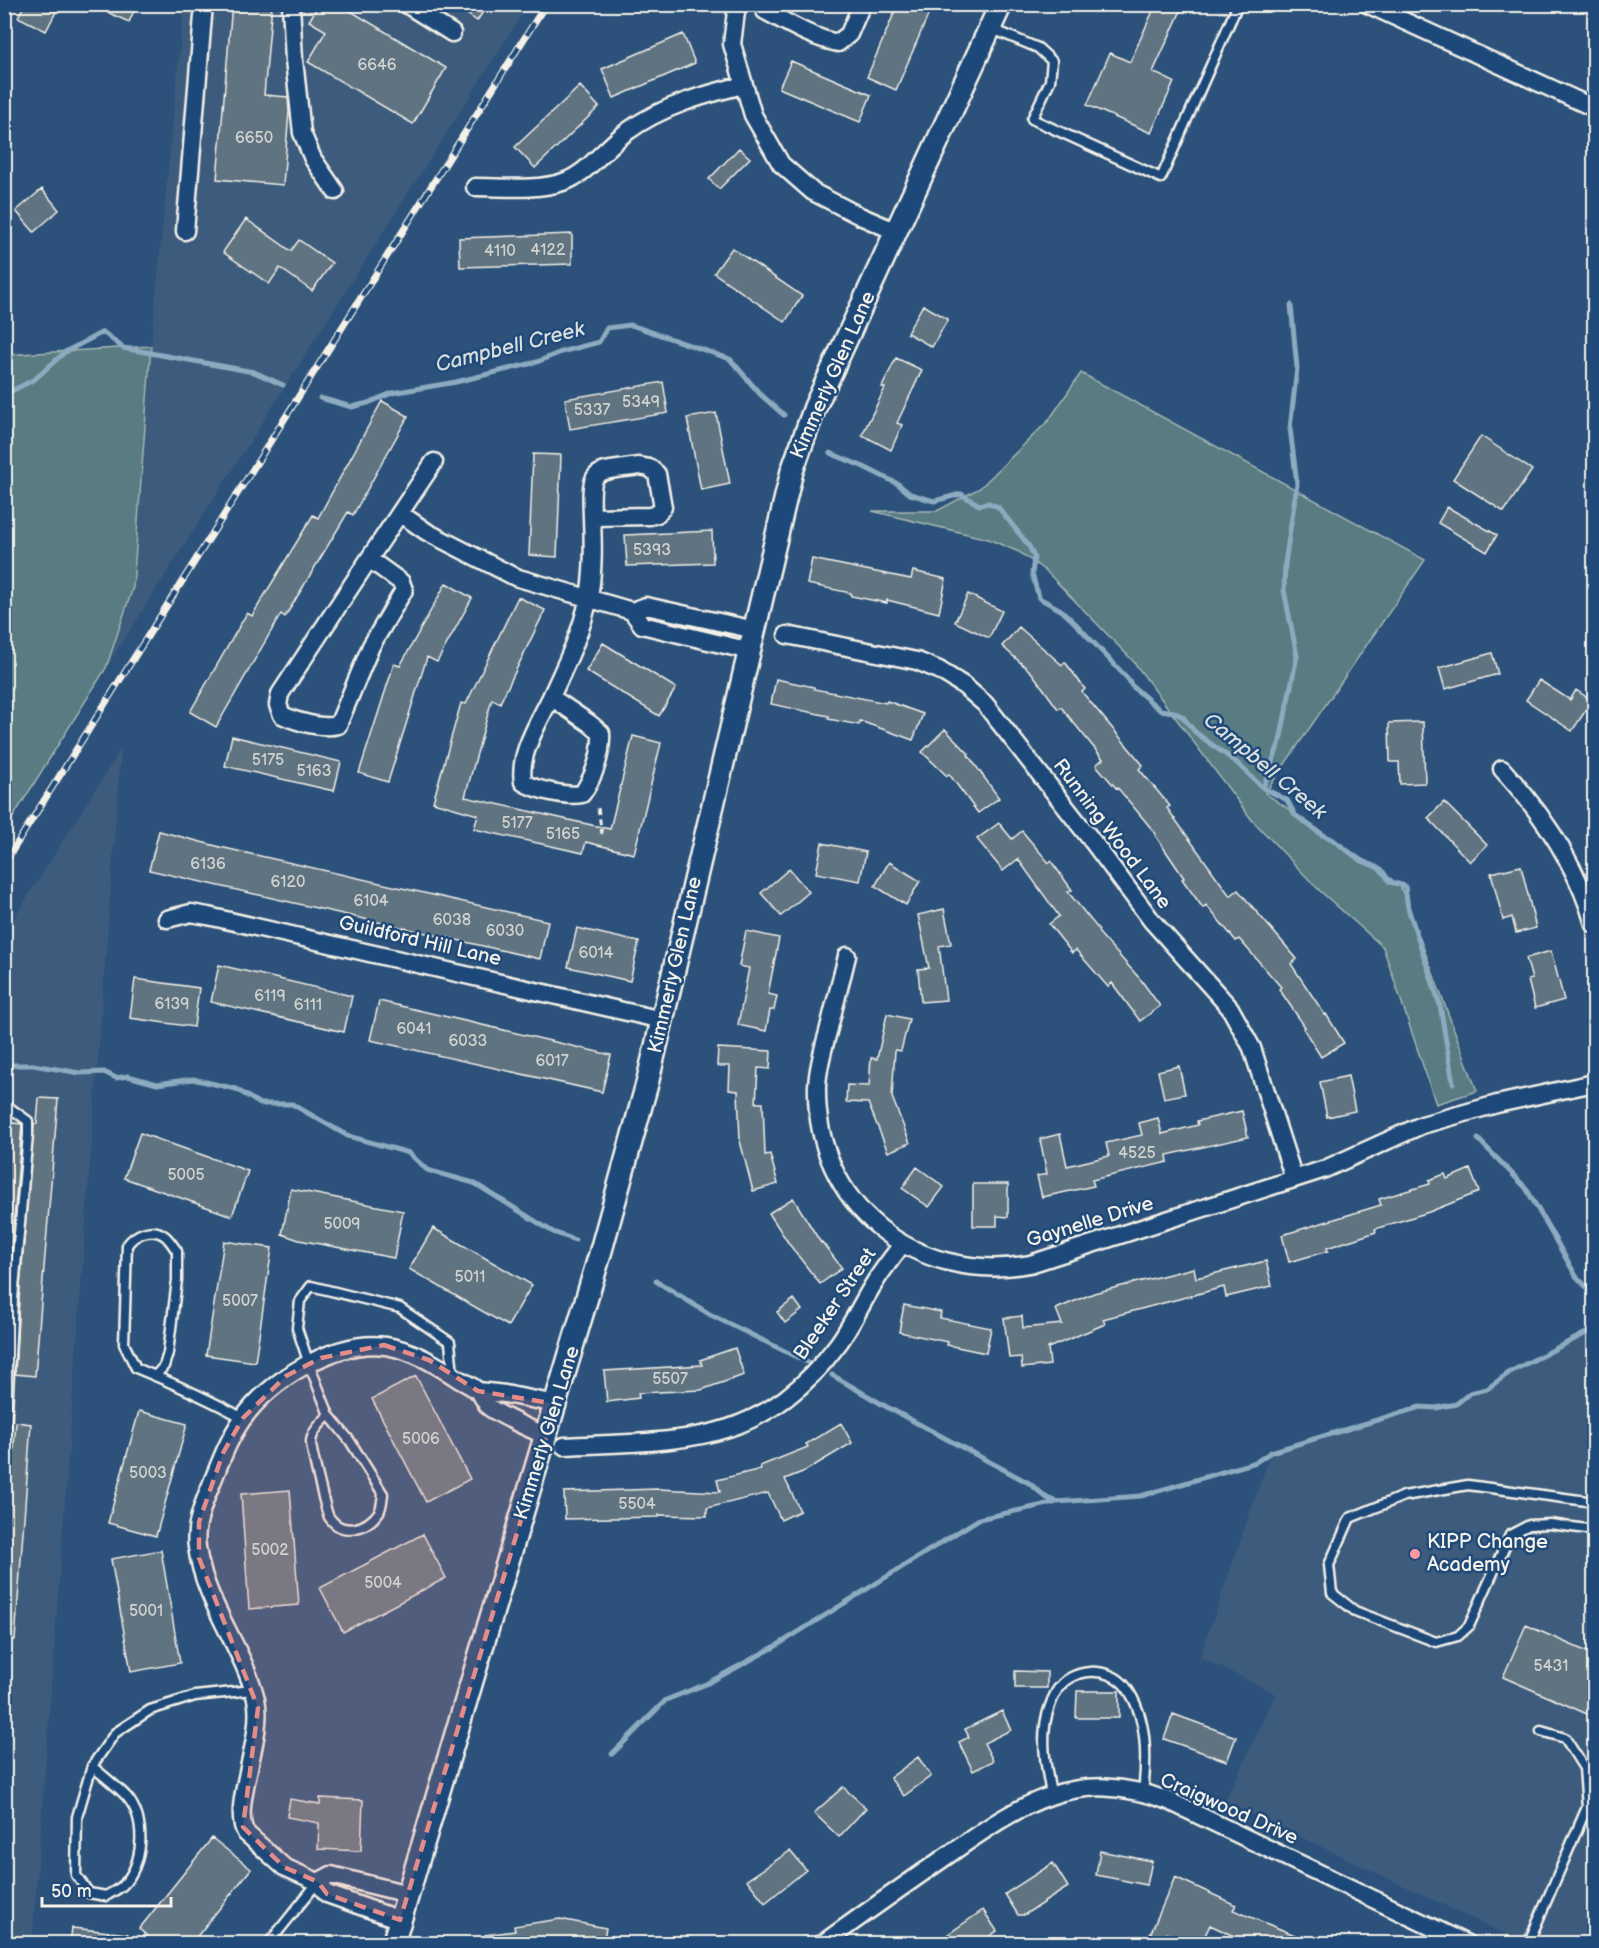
<svg xmlns="http://www.w3.org/2000/svg" width="1599" height="1948" viewBox="0 0 1599 1948" font-family="'Balsamiq Sans',sans-serif">
	<rect width="100%" height="100%" fill="#2c527b"/>
	<filter id="ink" filterUnits="userSpaceOnUse"><feTurbulence type="fractalNoise" baseFrequency=".0167" numOctaves="2"/><feDisplacementMap in="SourceGraphic" scale="12" xChannelSelector="R" yChannelSelector="G"/><feConvolveMatrix kernelMatrix="1 2 1 2 8 2 1 2 1" color-interpolation-filters="sRGB"/></filter>
	<g filter="url(#ink)">
		<path fill="#3c5c7d" d="M184,5H528L106,668L133,587L151,346Z
			M121,749L32,1944L4,1943V934Z
			M1594,1329V1943H1524L1225,1801L1276,1694L1200,1657L1271,1452L1420,1407L1436,1408L1456,1404L1470,1393L1487,1389L1510,1372Z"/>
		<path fill="#587c81" stroke="#a6b6b4" stroke-width="1.5" d="M151,346L133,587L106,668L5,830V355Z
			M1081,373L1425,560L1265,793L1400,885L1477,1091L1436,1104L1383,947L1320,891L1252,820L1133,661L1047,572L1019,552L988,539L872,511H937L980,488L1049,420Z"/>
		<g fill="none" stroke-linecap="round" stroke-linejoin="round">
			<path stroke="#8dabc0" stroke-width="5" d="M4,395L35,379L65,352L103,332L123,348L254,372L283,385
				M320,398L352,407L368,403L392,393L456,382L537,362L561,352L599,342L607,328L631,325L730,359L760,394L784,415
				M830,453L864,467L898,484L910,494L934,501L961,494L979,505L989,503L998,507L1029,546L1034,557L1032,574L1039,598L1061,610L1075,623L1129,680L1131,685L1160,710L1174,712L1183,717L1195,732L1237,763L1263,788L1287,800L1295,815L1322,835L1332,839L1360,860L1381,869L1390,882L1405,886L1408,908L1440,1005L1453,1083
				M1263,788L1280,741L1297,656L1284,590L1285,563L1297,484L1290,428L1297,368L1291,305
				M4,1065H33L80,1073L104,1072L116,1078L128,1076L157,1084L193,1079L236,1089L260,1104H292L348,1136L409,1153L427,1170L474,1183L553,1232L575,1240
				M1478,1139L1526,1188L1576,1276L1594,1295
				M656,1281L711,1315L807,1362
				M832,1375L885,1406L1029,1483L1047,1498L1057,1502
				M612,1754L666,1700L706,1684L776,1646L979,1519L1057,1502L1141,1496L1256,1462L1271,1452L1420,1407L1436,1408L1456,1404L1470,1393L1487,1389L1510,1372L1594,1329"/>
		</g>
		<path fill="#617381" stroke="#f4f1e8" stroke-width="1.5" d="M25,4H60L46,31L18,17Z
			M89,4H137L129,22Z
			M232,4H272L264,95L288,97L289,112L283,185L217,179Z
			M319,4H339L446,68L413,124L308,62L326,31L309,21Z
			M453,4H488L477,21Z
			M898,4H933L896,90L867,77Z
			M1156,4H1184L1153,72L1174,82L1151,133L1087,105L1110,53L1130,62Z
			M683,34L695,63L614,98L602,69Z
			M791,61L871,95L860,122L779,88Z
			M580,86L599,107L535,168L515,147Z
			M739,148L750,158L719,189L709,179Z
			M42,189L59,210L34,232L16,211Z
			M246,219L291,251L299,240L332,263L312,291L280,268L269,284L223,252Z
			M572,234V264L460,267L459,238Z
			M732,248L802,296L785,322L714,273Z
			M923,305L948,319L932,347L907,333Z
			M896,358L922,370L897,423L902,425L891,450L862,435L885,388L882,387Z
			M663,382L668,413L570,429L565,399Z
			M382,401L408,416L353,515L348,512L285,617L281,614L216,727L190,712L247,613L252,616L313,515L318,518Z
			M716,413L730,484L701,490L687,418Z
			M1481,436L1532,470L1504,512L1453,479Z
			M533,454L561,455L557,557L529,555Z
			M1447,507L1497,535L1487,552L1438,523Z
			M712,531L713,563L627,566L625,535Z
			M812,559L911,579L913,571L946,579L939,613L887,600V603L851,596V593L807,584Z
			M446,583L472,598L437,662L427,657L388,782L359,773L394,664L400,666Z
			M968,594L1002,611L989,638L955,622Z
			M518,597L545,610L500,703L492,699L465,797L610,829L633,736L661,743L634,854L586,842L583,853L474,829L478,815L433,802L461,703L466,704Z
			M1019,627L1062,665L1065,662L1085,689L1082,692L1143,765L1139,769L1170,806L1167,808L1230,896L1238,890L1297,959L1291,964L1325,1015L1326,1014L1344,1043L1321,1057L1303,1028L1305,1027L1279,989L1281,987L1239,939L1236,941L1206,905L1203,908L1182,879L1184,878L1155,835L1156,834L1117,787L1116,788L1096,765L1103,759L1061,707L1058,709L1032,673L1002,646Z
			M603,643L676,688L659,716L586,671Z
			M1492,653L1498,674L1445,689L1439,668Z
			M776,679L814,687V689L886,703L887,701L923,714L913,740L860,721L859,725L828,719L829,716L771,704Z
			M1539,680L1570,700L1576,690L1592,701L1572,731L1526,700Z
			M1423,722L1425,783L1400,784L1399,762H1390L1389,723Z
			M945,729L969,754L968,755L999,798L978,813L949,774L947,776L922,752Z
			M232,736L341,762L334,791L225,766Z
			M1444,802L1487,845L1470,862L1428,818Z
			M999,823L1012,839L1022,831L1049,863L1051,861L1072,890L1068,892L1099,930L1098,932L1141,980L1160,1006L1140,1021L1112,983L1108,987L1076,950L1072,953L1049,924L1059,916L1018,859L1003,871L977,839Z
			M159,831L220,847L548,921L540,959L149,870Z
			M822,843L866,852L860,881L816,873Z
			M889,862L920,881L906,905L875,886Z
			M1521,866L1536,928L1516,933L1512,917L1503,920L1491,873Z
			M789,869L809,892L781,916L761,893Z
			M944,909L951,944L939,946L946,1000L921,1002L918,969L929,968L918,915Z
			M577,928L639,942L630,981L568,967Z
			M746,931L779,938L768,994L777,996L774,1010H770L766,1031L738,1025L749,968L739,966Z
			M1551,951L1564,1000L1535,1008L1528,980L1532,979L1526,958Z
			M219,965L352,996L344,1032L211,1002Z
			M135,979L199,988L194,1027L130,1018Z
			M379,1001L611,1055L602,1092L370,1040Z
			M887,1014L909,1019L901,1051L895,1050L892,1097L910,1143L888,1152L868,1103L846,1102L847,1085L869,1086L871,1058L877,1059Z
			M718,1048L771,1051L770,1069L758,1068L756,1103H763L765,1155L770,1154L778,1184L753,1191L740,1141L738,1091L729,1090L730,1066H717Z
			M1179,1066L1185,1094L1164,1098L1158,1071Z
			M1348,1076L1355,1111L1327,1117L1320,1082Z
			M39,1098L58,1099L35,1376L15,1374L19,1299L34,1124H37Z
			M1242,1111L1248,1137L1167,1155L1168,1162L1092,1180L1094,1186L1042,1197L1037,1176L1047,1174L1040,1139L1060,1134L1067,1166L1109,1156L1106,1143L1142,1135L1139,1123L1158,1118L1162,1134L1198,1125L1197,1121Z
			M4,1122L22,1124L4,1339Z
			M140,1133L248,1171L232,1216L124,1178Z
			M917,1167L944,1187L929,1207L902,1188Z
			M1470,1169L1479,1192L1429,1212L1375,1229L1376,1232L1327,1248L1328,1251L1289,1262L1282,1235L1381,1205L1379,1199L1430,1184L1429,1180L1445,1174L1447,1179Z
			M973,1184H1008V1217L997,1216V1226H973Z
			M291,1189L403,1211L394,1258L299,1240L282,1234Z
			M793,1198L821,1243L822,1242L842,1268L820,1284L789,1244L769,1213Z
			M433,1228L532,1285L508,1326L409,1269Z
			M224,1241L272,1248L255,1362L206,1355Z
			M1266,1261L1272,1286L1226,1297L1224,1287L1103,1319L1105,1324L1048,1348L1050,1365L1022,1368L1021,1357L1009,1358L1004,1318L1022,1316L1023,1328L1062,1324L1056,1309L1094,1293L1194,1268L1196,1278Z
			M794,1299L802,1310L785,1323L777,1312Z
			M904,1305L941,1312L940,1318L991,1328L986,1353L947,1345L948,1342L899,1332Z
			M735,1348L744,1375L701,1390L638,1393L639,1398L607,1402L604,1371L702,1365L700,1360Z
			M416,1376L470,1479L426,1502L372,1399Z
			M139,1411L187,1424L156,1536L108,1523Z
			M16,1422L31,1424L15,1640H4V1568Z
			M841,1423L852,1443L805,1471L785,1479L800,1511L781,1520L768,1493L707,1508V1516L659,1515V1517L565,1519L564,1492L658,1489L720,1492L717,1480L761,1469L760,1466L808,1447L806,1444Z
			M290,1490L299,1605L249,1609L241,1494Z
			M423,1534L446,1578L343,1632L320,1588Z
			M161,1550L180,1663L131,1672L111,1559Z
			M1526,1625L1594,1655V1717L1503,1677Z
			M1015,1671L1047,1672V1688H1015Z
			M1077,1691H1119V1718H1076Z
			M1002,1711L1011,1730L984,1743L993,1761L973,1771L959,1742L969,1737L965,1729Z
			M1173,1714L1236,1737L1227,1761L1164,1739Z
			M918,1757L931,1776L904,1796L890,1778Z
			M843,1787L866,1808L839,1837L814,1813Z
			M320,1798L363,1800L361,1851L318,1849L319,1823L287,1817L290,1799L320,1804Z
			M212,1838L251,1869L191,1944H157L139,1929Z
			M790,1851L806,1870L765,1903L747,1880Z
			M1100,1851L1152,1861L1147,1885L1096,1875Z
			M1053,1863L1068,1887L1024,1915H1018L1005,1894Z
			M1175,1877L1236,1905L1233,1910L1317,1944H1244L1235,1940L1236,1937L1210,1925L1201,1944H1186L1167,1933L1162,1944H1146Z
			M983,1910L997,1931L978,1944H934Z
			M560,1919L606,1928L603,1944H485V1935L515,1931L514,1926Z
			M72,1928L128,1934L127,1944H70Z"/>
		<g fill="none" stroke-linecap="round" stroke-linejoin="round">
			<defs>
				<path id="service" d="M990,28L1038,48L1052,61L1050,81L1032,119L1161,178L1238,4
					M4,1108H10L28,1121V1135L13,1299L4,1468
					M155,1376L164,1366L168,1353L177,1280V1251C173,1246 170,1240 165,1236C152,1226 135,1234 127,1245L124,1344L136,1368C175,1384 207,1398 243,1418
					M329,1415C322,1422 313,1430 311,1441C310,1446 326,1512 329,1517C342,1537 367,1529 379,1512C382,1507 382,1500 383,1494L350,1441L329,1415L309,1364L297,1328L300,1301L311,1286L400,1308L450,1342L453,1375
					M1594,1502L1468,1485L1404,1496L1350,1518L1329,1565L1332,1593L1355,1611L1436,1642L1458,1636L1469,1626L1510,1535L1529,1525L1550,1524L1594,1530
					M92,1766C103,1776 117,1786 127,1797C147,1820 144,1865 122,1886C117,1890 111,1893 106,1896L89,1893L76,1875L77,1817L92,1766L115,1733L150,1710L195,1696L253,1690
					M1051,1794C1047,1772 1042,1749 1045,1726C1046,1716 1051,1701 1056,1692C1070,1667 1109,1665 1126,1687C1148,1717 1147,1758 1143,1793
					M268,1944L318,1882
					M1528,1944L1587,1807L1584,1768L1565,1738L1541,1731"/>
				<path id="minor" d="M291,4L294,60L302,133L313,159L335,191
					M406,4L452,33
					M737,4L732,44L753,115L781,164L813,192L860,216L897,232
					M1367,4L1594,108
					M765,11C788,23 812,38 838,43L849,34L862,4
					M475,187C504,187 535,191 563,182C588,174 606,146 628,131C662,106 703,95 743,85
					M185,231L204,4
					M639,466L650,468L657,474L663,507L657,514L650,516L592,517C590,466 592,473 639,466Z
					M401,514L427,532L515,577L632,611L646,606L755,630
					M369,559L401,582L404,590L371,646L338,725C322,729 297,722 282,715L278,705L280,694Z
					M369,559L434,462
					M632,611L642,625L750,651
					M787,635L917,661L939,670L963,685L985,704L1093,842L1152,921L1230,1008L1252,1048L1294,1179
					M551,697L589,723L601,733C602,754 594,777 582,794C568,797 535,790 523,782C518,754 539,722 551,697Z
					M551,697C565,666 581,634 588,601C594,574 593,544 592,517
					M1502,769C1543,814 1577,865 1594,924
					M167,919L191,913L208,916L662,1020
					M847,956C841,981 834,1007 828,1032C823,1049 818,1068 817,1086C814,1205 915,1285 1030,1264L1325,1169L1422,1125L1497,1104L1594,1083
					M478,1391L505,1394L556,1404
					M564,1446C681,1440 761,1448 838,1344C852,1325 862,1302 875,1282C883,1269 893,1257 902,1244
					M318,1882L331,1875L408,1894
					M400,1920L327,1894L318,1882L284,1867L246,1833C230,1807 265,1737 256,1699C243,1647 204,1602 197,1547C194,1527 203,1504 211,1485C220,1463 228,1440 242,1420C269,1380 336,1339 386,1346C413,1350 437,1365 460,1380C466,1383 474,1387 479,1392C483,1396 485,1403 489,1407C498,1415 533,1430 546,1436
					M822,1944C861,1916 899,1889 938,1862C1016,1808 1071,1764 1169,1801L1467,1944"/>
				<path id="tertiary" d="M393,1944L600,1254L647,1084L792,471L815,407L1001,4"/>
			</defs>
			<use href="#service" stroke="#f4f1e8" stroke-width="13"/>
			<use href="#minor" stroke="#f4f1e8" stroke-width="21"/>
			<use href="#tertiary" stroke="#f4f1e8" stroke-width="26"/>
			<path stroke="#f4f1e8" stroke-width="3" stroke-dasharray="6 4.5" stroke-linecap="butt" d="M598,808L602,834"/>
			<use href="#service" stroke="#1f4a7a" stroke-width="8"/>
			<use href="#minor" stroke="#1f4a7a" stroke-width="16"/>
			<use href="#tertiary" stroke="#1f4a7a" stroke-width="21"/>
			<defs>
				<path id="rail" d="M4,864L546,4"/>
			</defs>
			<use href="#rail" stroke="#f4f1e8" stroke-width="7"/>
			<use href="#rail" stroke="#1f4a7a" stroke-width="4.5" stroke-dasharray="14" stroke-linecap="butt"/>
		</g>
	</g>
	<path fill="#e58c88" fill-opacity="0.2" stroke="#e58c88" stroke-width="4.5" stroke-dasharray="12 8" stroke-linejoin="round" d="M384,1345L429,1360L478,1391L556,1404L400,1920L327,1894L318,1882L284,1867L243,1827L258,1708L199,1558V1522L223,1453L243,1418L286,1376L321,1358Z"/>
	<circle fill="#ff9aa2" stroke="#1f4a7a" stroke-width="2" cx="1415" cy="1554" r="6"/>
	<g text-anchor="middle" dominant-baseline="central" stroke-width="5" stroke-linejoin="round" paint-order="stroke">
		<g font-size="16" fill="#cfd2ce">
			<text x="377" y="65">6646</text>
			<text x="254" y="138">6650</text>
			<text x="548" y="250">4122</text>
			<text x="500" y="251">4110</text>
			<text x="641" y="402">5349</text>
			<text x="592" y="410">5337</text>
			<text x="652" y="550">5393</text>
			<text x="268" y="760">5175</text>
			<text x="314" y="771">5163</text>
			<text x="517" y="823">5177</text>
			<text x="563" y="834">5165</text>
			<text x="208" y="864">6136</text>
			<text x="288" y="882">6120</text>
			<text x="371" y="901">6104</text>
			<text x="452" y="920">6038</text>
			<text x="505" y="931">6030</text>
			<text x="596" y="953">6014</text>
			<text x="270" y="996">6119</text>
			<text x="172" y="1004">6139</text>
			<text x="308" y="1005">6111</text>
			<text x="414" y="1029">6041</text>
			<text x="468" y="1041">6033</text>
			<text x="552" y="1061">6017</text>
			<text x="1137" y="1153">4525</text>
			<text x="186" y="1175">5005</text>
			<text x="342" y="1224">5009</text>
			<text x="470" y="1277">5011</text>
			<text x="240" y="1301">5007</text>
			<text x="670" y="1379">5507</text>
			<text x="421" y="1439">5006</text>
			<text x="148" y="1473">5003</text>
			<text x="637" y="1504">5504</text>
			<text x="270" y="1550">5002</text>
			<text x="383" y="1583">5004</text>
			<text x="146" y="1611">5001</text>
			<text x="1551" y="1666">5431</text>
		</g>
		<g font-size="20" fill="#f4f1e8" stroke="#1f4a7a">
			<text transform="translate(833 375) rotate(-66)">Kimmerly Glen Lane</text>
			<text transform="translate(1112 834) rotate(53)">Running Wood Lane</text>
			<text transform="translate(420 941) rotate(13)">Guildford Hill Lane</text>
			<text transform="translate(675 965) rotate(-77)">Kimmerly Glen Lane</text>
			<text transform="translate(1090 1222) rotate(-17)">Gaynelle Drive</text>
			<text transform="translate(835 1304) rotate(-56)">Bleeker Street</text>
			<text transform="translate(547 1433) rotate(-73)">Kimmerly Glen Lane</text>
			<text transform="translate(1229 1809) rotate(24)">Craigwood Drive</text>
		</g>
		<g font-size="20" fill="#f4f1e8" stroke="#1f4a7a" text-anchor="start">
			<text x="1427" y="1542">KIPP Change<tspan x="1427" dy="23">Academy</tspan></text>
		</g>
		<g font-size="21" font-style="italic" fill="#dadfde" stroke="#1f4a7a">
			<text transform="translate(510 347) rotate(-14)">Campbell Creek</text>
			<text transform="translate(1265 766) rotate(40)">Campbell Creek</text>
		</g>
	</g>
	<rect width="1599" height="1948" fill="none" stroke="#1f4a7a" stroke-width="24"/>
	<rect x="12" y="12" width="1575" height="1924" fill="none" stroke="#f4f1e8" stroke-width="2" filter="url(#ink)"/>
	<path d="M42 1897v9h129v-9" fill="none" stroke="#f4f1e8" stroke-width="3"/>
	<text x="51" y="1897" font-size="18" fill="#f4f1e8" stroke="#1f4a7a" stroke-width="4.5" paint-order="stroke">50 m</text>
</svg>
